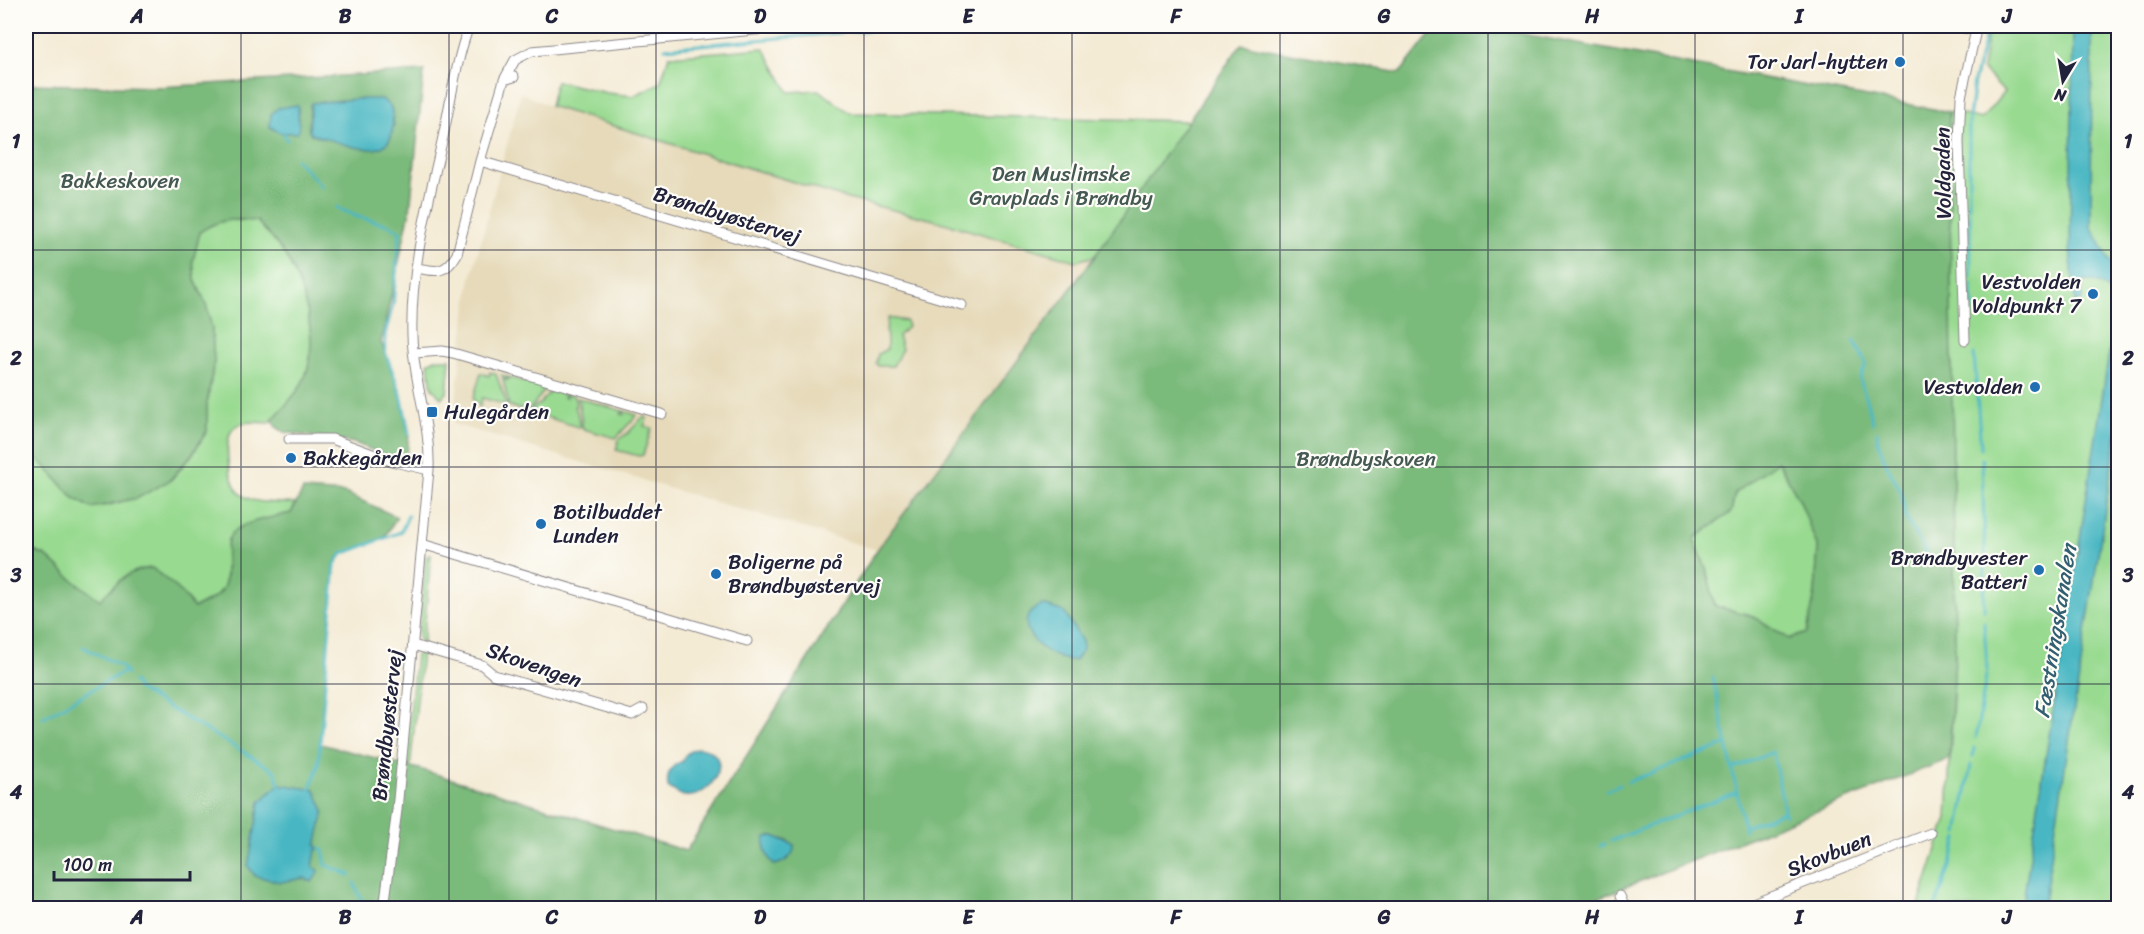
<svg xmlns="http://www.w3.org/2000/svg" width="2144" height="934" viewBox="0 0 2144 934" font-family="Sriracha,sans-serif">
	<rect width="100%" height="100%" fill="#fdfcf7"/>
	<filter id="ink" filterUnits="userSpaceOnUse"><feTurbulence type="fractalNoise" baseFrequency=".0167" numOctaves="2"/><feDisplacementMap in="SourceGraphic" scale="12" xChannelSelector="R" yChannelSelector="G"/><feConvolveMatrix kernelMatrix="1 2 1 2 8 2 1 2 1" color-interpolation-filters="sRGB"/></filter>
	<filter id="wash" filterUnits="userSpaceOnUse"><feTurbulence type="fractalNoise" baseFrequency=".008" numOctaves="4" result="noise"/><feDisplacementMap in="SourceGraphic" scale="24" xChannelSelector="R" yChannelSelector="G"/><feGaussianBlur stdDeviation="1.35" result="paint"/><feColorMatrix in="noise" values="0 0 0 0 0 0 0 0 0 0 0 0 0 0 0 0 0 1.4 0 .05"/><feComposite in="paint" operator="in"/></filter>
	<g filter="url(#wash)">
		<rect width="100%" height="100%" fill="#f4ebd5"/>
		<path fill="#e6daba" d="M521,93L550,106L848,199L934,220L1075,261L1095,256L877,550L453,424L470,282Z"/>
		<path fill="#98da90" stroke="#5d7e66" stroke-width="1.5" d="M1989,26H2118V908H1918L1947,818L1955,656L1949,112L1982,119L2004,92L1982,69Z
			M764,48L789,92L819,90L850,113L1189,121L1095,256L1076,261L934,220L848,199L550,106L556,81L607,93L633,96L660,83L669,56Z
			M228,220L257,221C269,235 283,249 291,266C308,299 321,353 300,387C293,399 282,409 273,419L269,423C257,422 242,420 233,429C222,441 229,485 241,494C256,506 278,501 295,504L291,513L253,522L228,539L225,585L217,596L194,608L178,589L152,568C126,570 117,583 100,601L74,581L46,556L26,548V450L43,464L74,498L105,506L121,502L171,480L192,455L207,431V403L214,362L212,329L206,304L195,280L193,261L196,244L200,232L211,224Z
			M888,318L906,321L908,327L898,336L902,349L893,366H878L876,363L878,354L887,349C888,337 884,329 888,318Z
			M435,359H450L447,393L441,398L432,388L428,363Z
			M490,372L496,374L507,405L482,398L480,407L473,399L481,373L489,376Z
			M502,375L507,377L505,380H508V377L546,388L528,412L509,406Z
			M551,390L565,394L563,397L566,398V394L574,396L576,405L574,407L576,409L581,428L530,412L537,405H539Z
			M578,398L623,411L621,414L624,415V411L637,415L616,438L583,429Z
			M643,417L647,418L644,426L652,428L643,455L639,456L616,450L619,439L628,433Z
			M1777,460L1800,501L1818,548L1815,593L1807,633L1789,639L1753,616L1715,606L1706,568L1694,539L1731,512L1735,494Z
			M431,554L423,643L418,638L426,557Z
			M422,651L402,846L397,842L416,655Z"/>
		<path fill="#7aba7a" stroke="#4e6e5a" stroke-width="1.5" fill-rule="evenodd" d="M1437,26H1480L1949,112L1955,656L1949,759L1572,908H298L292,904L288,908H26V548L46,556L74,581L100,600C117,583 126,570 152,568L178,589L194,608C201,605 209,602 215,597C237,582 218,547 233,532C244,521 275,517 291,513L303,490L345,493L397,517L385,537L342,554L335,564L320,744L419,769L686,851L877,550L1095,256L1241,44L1400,73ZM1778,461L1800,501L1818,548L1815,593L1807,633L1789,639L1753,616L1715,606L1706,568L1694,539L1731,512L1735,493ZM770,836L789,841V858L778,864L764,846Z
			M424,71L410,211L381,342L401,394L408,425L409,434L406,464L355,443L284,432L275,426L273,419C282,409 292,399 300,387C321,353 308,299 291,266C283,249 269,235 257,221C236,218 218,219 200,232L193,261L195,280L206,304L212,329L214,362L207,403V431L193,453L170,480L138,498L91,508L74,498L43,464L26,450V84L159,87ZM310,105L391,107L394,126L325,138L311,134L309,130Z"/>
		<path fill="#49b7c3" stroke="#366c7f" stroke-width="1.5" d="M2073,26H2092L2091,226L2112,265L2118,273V427L2043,908H2022L2117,302C2109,290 2099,277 2082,282V300L2075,303L2070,248Z
			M356,99H382L391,107C404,173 348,144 311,134L309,131L311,103Z
			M297,105L298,107L299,131L297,133H280L270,127L271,114L278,108Z
			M1043,605L1064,612L1082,641L1083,649L1075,660C1047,663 1002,619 1043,605Z
			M698,748C739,752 711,800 685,796C679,795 673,790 668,787C666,774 670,766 683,761C685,753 690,751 698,748Z
			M279,784L315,790L324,811L316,846L320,848L316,850L313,867L319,871L312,882L304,878L281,882L255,876L248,866L260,802Z
			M774,836L794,845C795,856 784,863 774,865C767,857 762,847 766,837Z"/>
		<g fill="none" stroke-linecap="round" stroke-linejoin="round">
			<path stroke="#49b7c3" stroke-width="3" d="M1425,26L1434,27L1435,26
				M665,48L915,26
				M284,134L287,140
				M296,159L322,187
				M337,207C342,213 350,211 355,216L389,225L400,231L393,304L385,334V352L401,394L409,434
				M1969,209V118L1974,82L1988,26
				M1970,213L1971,276
				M1972,284L1973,310
				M1854,340L1866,364L1860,379L1873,423
				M1974,355L1981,449
				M1877,432L1878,441L1886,464L1901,491L1906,519L1928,556
				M1982,459L1985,554
				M1984,610L1985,562
				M83,647L121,666L127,674
				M1713,678L1745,830
				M133,682L139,690L275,771L279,784
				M42,718L125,671
				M1976,738L1987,670L1984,622
				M1973,756L1974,748
				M1732,769L1773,752L1785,815
				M1628,782L1727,744
				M310,789L318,767L335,564L342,554L401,532L408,516
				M1606,791L1620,785
				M1744,827L1784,811
				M1958,833L1971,765
				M1611,841L1737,792
				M1600,846L1605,844
				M320,848L323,851L326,865L350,875
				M354,883L365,908
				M1935,908L1951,863L1958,838"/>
		</g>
	</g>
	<g filter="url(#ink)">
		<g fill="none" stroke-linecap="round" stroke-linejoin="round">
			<defs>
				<path id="minor" d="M1953,26L1976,30L1961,97L1959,141L1965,340
					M504,80L515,60L532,51L797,26
					M480,161L962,305
					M417,268C436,272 446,274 457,254L480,161L504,80L514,77
					M414,353L442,351L453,353L662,414
					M289,439H332L391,461L429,470
					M422,544L747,641
					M413,645L482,665L494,675L632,715L643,709
					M1620,896L1625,908
					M384,908L397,810L429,470C431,424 413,381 412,335C410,268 429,201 443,137C451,100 456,61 469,26
					M1740,908L1931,833"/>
			</defs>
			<use href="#minor" stroke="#8b8688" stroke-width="11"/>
			<use href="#minor" stroke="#fff" stroke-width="9"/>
		</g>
	</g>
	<path fill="none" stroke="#22223b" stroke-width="1.5" stroke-opacity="0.55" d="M241,26V908M449,26V908M656,26V908M864,26V908M1072,26V908M1280,26V908M1488,26V908M1695,26V908M1903,26V908M26,250H2118M26,467H2118M26,684H2118"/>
	<g fill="#1f6fb2" stroke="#fdfcf7" stroke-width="2">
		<circle cx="1900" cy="62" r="6"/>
		<circle cx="2093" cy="294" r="6"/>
		<circle cx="2035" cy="387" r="6"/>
		<rect x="426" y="406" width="12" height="12" rx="3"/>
		<circle cx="291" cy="458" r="6"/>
		<circle cx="541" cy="524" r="6"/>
		<circle cx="2039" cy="570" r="6"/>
		<circle cx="716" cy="574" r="6"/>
	</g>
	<g text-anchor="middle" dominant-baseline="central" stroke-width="4.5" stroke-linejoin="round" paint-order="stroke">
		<g font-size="21" fill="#22223b" stroke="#fdfcf7" text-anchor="end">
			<text x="1888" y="62">Tor Jarl-hytten</text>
			<text x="2081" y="282">Vestvolden<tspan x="2081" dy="24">Voldpunkt 7</tspan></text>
			<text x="2023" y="387">Vestvolden</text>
			<text x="444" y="412" text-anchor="start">Hulegården</text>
			<text x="303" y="458" text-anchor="start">Bakkegården</text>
			<text x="553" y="512" text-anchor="start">Botilbuddet<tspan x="553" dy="24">Lunden</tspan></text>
			<text x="2027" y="558">Brøndbyvester<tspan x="2027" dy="24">Batteri</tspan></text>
			<text x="728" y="562" text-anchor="start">Boligerne på<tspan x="728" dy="24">Brøndbyøstervej</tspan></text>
		</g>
		<g font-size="21" fill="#22223b" stroke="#fdfcf7">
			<text transform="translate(1943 173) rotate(-91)">Voldgaden</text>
			<text transform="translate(727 215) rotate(17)">Brøndbyøstervej</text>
			<text transform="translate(534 665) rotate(19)">Skovengen</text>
			<text transform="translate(387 725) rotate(-84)">Brøndbyøstervej</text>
			<text transform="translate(1829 854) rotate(-22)">Skovbuen</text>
		</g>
		<g font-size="21" fill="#455954" stroke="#fdfcf7">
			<text x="1061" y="174">Den Muslimske<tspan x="1061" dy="24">Gravplads i Brøndby</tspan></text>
			<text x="120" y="181">Bakkeskoven</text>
			<text x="1366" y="459">Brøndbyskoven</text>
		</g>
		<g font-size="22" font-style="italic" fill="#325e71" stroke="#fdfcf7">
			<text transform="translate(2055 631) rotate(-81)">Fæstningskanalen</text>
		</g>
	</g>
	<rect width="2144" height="934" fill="none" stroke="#fdfcf7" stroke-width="66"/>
	<g transform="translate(2063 81) rotate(191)" stroke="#fdfcf7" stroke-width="4.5" paint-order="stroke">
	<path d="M0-4.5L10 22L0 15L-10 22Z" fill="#22223b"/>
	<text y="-9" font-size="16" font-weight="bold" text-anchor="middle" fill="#22223b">N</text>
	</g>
	<path d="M54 871v9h136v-9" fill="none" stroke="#22223b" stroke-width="3"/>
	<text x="63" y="871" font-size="18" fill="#22223b" stroke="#fdfcf7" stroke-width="4.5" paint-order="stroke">100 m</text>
	<rect x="33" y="33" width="2078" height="868" fill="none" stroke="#22223b" stroke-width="2"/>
	<g font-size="20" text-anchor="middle" font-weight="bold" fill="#22223b">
		<text x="137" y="23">A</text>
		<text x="345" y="23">B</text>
		<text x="552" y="23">C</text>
		<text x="760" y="23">D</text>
		<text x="968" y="23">E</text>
		<text x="1176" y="23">F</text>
		<text x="1384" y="23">G</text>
		<text x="1592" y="23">H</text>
		<text x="1799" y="23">I</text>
		<text x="2007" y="23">J</text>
		<text x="16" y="148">1</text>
		<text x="2128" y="148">1</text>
		<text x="16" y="365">2</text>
		<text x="2128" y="365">2</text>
		<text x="16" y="582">3</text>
		<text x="2128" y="582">3</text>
		<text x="16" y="799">4</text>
		<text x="2128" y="799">4</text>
		<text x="137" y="924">A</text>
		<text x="345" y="924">B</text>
		<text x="552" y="924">C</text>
		<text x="760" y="924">D</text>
		<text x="968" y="924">E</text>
		<text x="1176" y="924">F</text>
		<text x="1384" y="924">G</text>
		<text x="1592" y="924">H</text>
		<text x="1799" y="924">I</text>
		<text x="2007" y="924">J</text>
	</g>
</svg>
